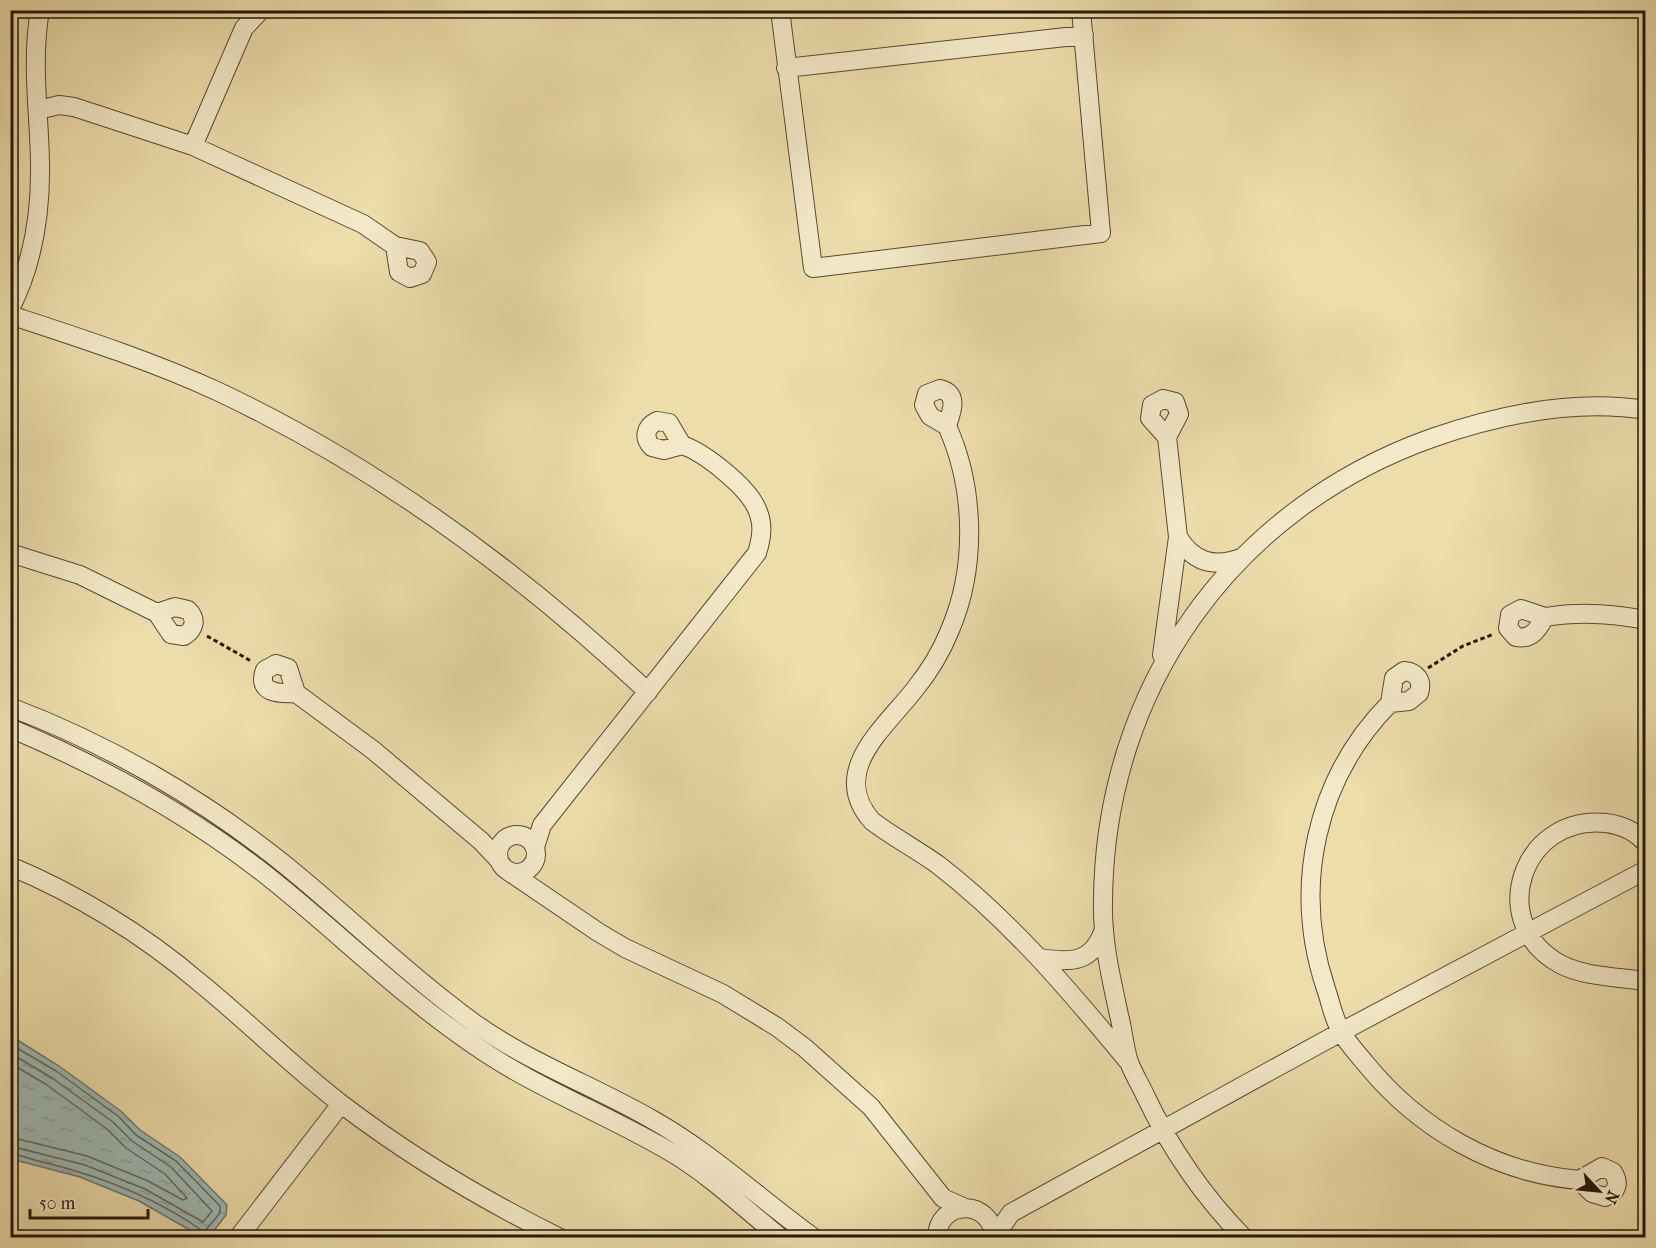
<svg xmlns="http://www.w3.org/2000/svg" width="1656" height="1248" viewBox="0 0 1656 1248" font-family="'IM FELL French Canon',serif">
	<defs>
		<pattern id="water-ripples" width="26" height="14" patternUnits="userSpaceOnUse" patternTransform="scale(1.5)"><rect width="26" height="14" fill="#9eb9b5"/><path d="M2 4q2-2 4 0t4 0M15 11q2-2 4 0t4 0" fill="none" stroke="#889e9a"/></pattern>
	</defs>
	<rect width="100%" height="100%" fill="#edddab"/>
	<filter id="stains"><feTurbulence type="fractalNoise" baseFrequency=".00333" numOctaves="4"/><feColorMatrix values="0 0 0 0 .2 0 0 0 0 .09 0 0 0 0 .02 0 0 0 .5 -.17"/></filter>
	<radialGradient id="worn" r=".72"><stop offset=".6" stop-color="#630" stop-opacity="0"/><stop offset="1" stop-color="#630" stop-opacity=".3"/></radialGradient>
	<path fill="url(#water-ripples)" stroke="#6d7970" stroke-width="1.5" d="M11,1036L59,1066L122,1112L140,1130L180,1157L227,1205L226,1215L209,1237H202L139,1201L107,1188L80,1177L11,1159Z"/>
	<g fill="none" stroke-linecap="round" stroke-linejoin="round">
		<path stroke="#60685f" stroke-width="1.5" d="M10,1044L56,1071L118,1116L136,1135L176,1161L220,1206V1213L204,1232C157,1198 102,1177 47,1163C35,1161 23,1155 10,1154
			M10,1053L52,1078L113,1122L132,1141L171,1167L212,1211L203,1222L145,1189L85,1165L10,1146
			M10,1063L47,1085L107,1129L126,1148L165,1174L187,1198L183,1200L148,1181L87,1156L10,1137"/>
		<defs>
			<path id="minor" d="M780,10L813,268L1101,233L1081,10
				M786,68L1084,35
				M38,110L59,105L74,107L193,146L363,224L395,246
				M193,146L244,28L261,10
				M395,246L420,251L427,262L422,274L410,278L399,272Z
				M10,309C33,264 41,212 40,162C39,110 31,62 40,10
				M10,315C80,338 152,361 219,392C378,467 520,572 648,692
				M940,389C959,394 952,411 947,426L930,416L924,405L927,394Z
				M1163,399L1175,402L1179,414L1167,437L1150,418L1152,405Z
				M657,421L669,423L682,445L664,450L652,447C643,438 645,427 657,421Z
				M947,426C975,488 977,567 950,630C942,650 928,673 915,689C885,728 828,771 872,821C893,837 916,849 937,864C1010,920 1069,990 1127,1060
				M1178,537C1193,562 1214,568 1241,558
				M10,553L80,575L157,613
				M175,607L188,610C197,619 195,629 184,636L171,634L157,613Z
				M1521,609L1545,617C1538,629 1532,640 1516,637L1508,628L1510,615Z
				M1545,617C1580,611 1611,613 1646,620
				M1162,655L1178,537L1167,437
				M276,664L288,668L296,693C279,694 256,693 265,670Z
				M1404,671C1417,672 1423,681 1419,693L1409,701L1390,703L1394,678Z
				M296,693L373,750L481,841L499,860
				M1390,703C1315,779 1292,888 1326,989C1331,1003 1333,1018 1341,1031C1347,1043 1357,1053 1366,1064C1419,1129 1495,1173 1579,1180
				M10,707C108,744 203,799 284,864C348,916 407,974 474,1023C530,1063 594,1086 653,1120C710,1152 760,1199 814,1238
				M10,728C98,765 181,810 257,868C331,925 396,992 474,1045C537,1089 609,1115 674,1154C712,1177 746,1210 781,1238
				M498 854a19 19 0 1 1 38 0a19 19 0 1 1-38 0Z
				M1646,843C1635,831 1622,825 1606,823C1522,814 1485,923 1560,964C1584,977 1619,977 1646,981
				M535,847L542,825L757,553C762,537 764,523 756,507C746,486 704,452 682,445
				M10,866C77,894 144,935 199,982C247,1021 291,1065 340,1103C408,1155 483,1200 560,1238
				M508,871L598,932L625,948L723,994L777,1027L805,1048L871,1107L943,1198L965,1208
				M1040,958C1071,963 1093,963 1104,929
				M1602,1167L1613,1172C1620,1183 1617,1193 1605,1197L1592,1193L1579,1180Z
				M995,1236L1011,1213L1341,1032L1646,870
				M238,1238L341,1104
				M937,1238C937,1200 991,1197 995,1238
				M1244,1238C1203,1196 1170,1148 1145,1095C1140,1084 1133,1073 1129,1062C1124,1047 1123,1030 1119,1015C1111,978 1102,940 1103,902C1104,689 1232,509 1432,438C1498,415 1576,399 1646,410"/>
		</defs>
		<use href="#minor" stroke="#564932" stroke-width="20"/>
		<path stroke="#231809" stroke-width="3" stroke-dasharray="4.5 3" stroke-linecap="butt" d="M207,636L251,661
			M1428,668L1463,646L1494,634"/>
		<use href="#minor" stroke="#f3e9c8" stroke-width="18"/>
	</g>
	<rect width="1656" height="1248" fill="none" stroke="#edddab" stroke-width="36"/>
	<rect x="12" y="12" width="1632" height="1224" fill="none" stroke="#231809" stroke-width="3"/>
	<rect x="18" y="18" width="1620" height="1212" fill="none" stroke="#231809" stroke-width="1.5"/>
	<g transform="translate(1599 1191) rotate(116)" stroke="#f3e9c8" stroke-width="4.5" paint-order="stroke">
	<path d="M0-4.5L10 22L0 15L-10 22Z" fill="#231809"/>
	<text y="-9" font-size="16" font-weight="bold" text-anchor="middle" fill="#231809">N</text>
	</g>
	<path d="M30 1209v9h118v-9" fill="none" stroke="#231809" stroke-width="3"/>
	<text x="39" y="1209" font-size="18" fill="#231809" stroke="#f3e9c8" stroke-width="4.5" paint-order="stroke">50 m</text>
	<rect width="100%" height="100%" filter="url(#stains)"/>
	<rect width="100%" height="100%" fill="url(#worn)"/>
</svg>
